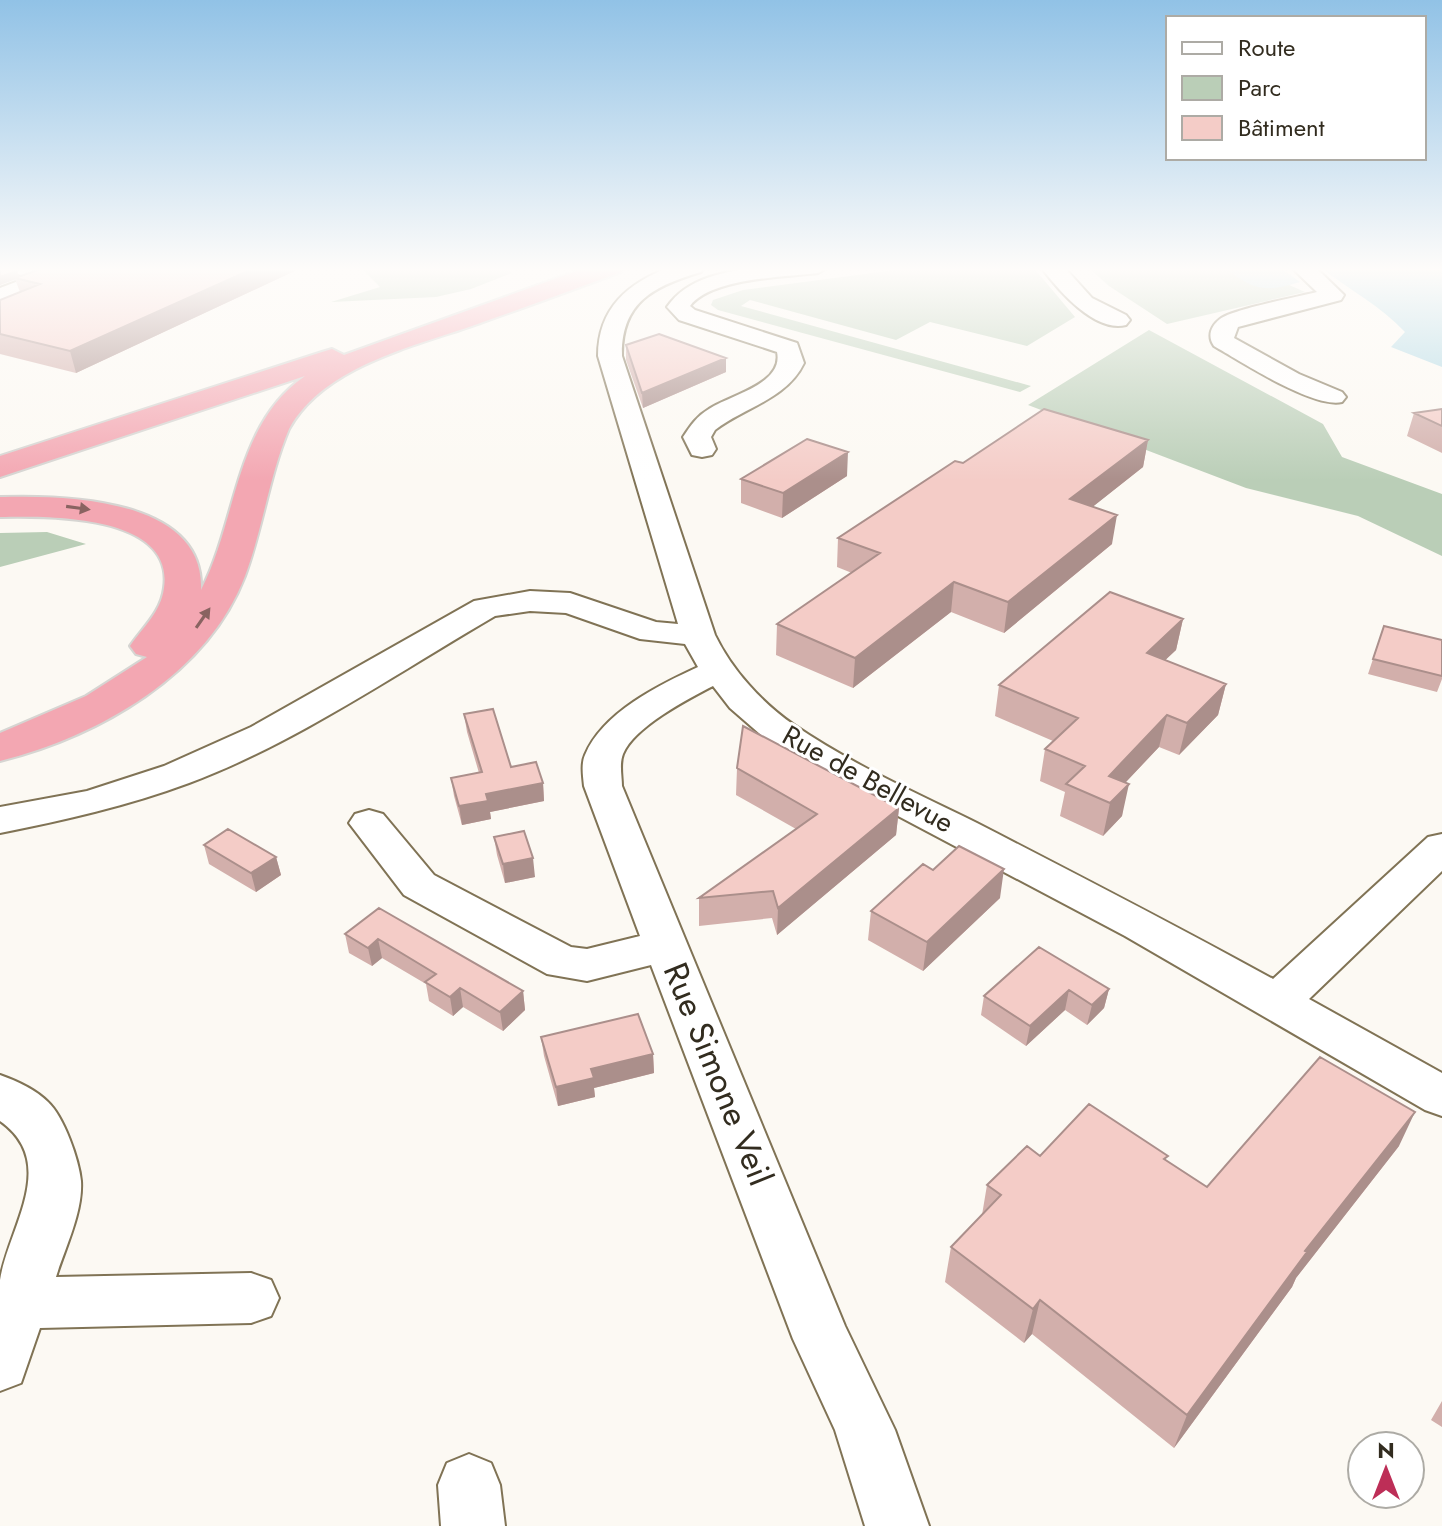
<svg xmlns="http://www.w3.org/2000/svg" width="1442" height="1526" viewBox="0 0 1442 1526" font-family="Jost,sans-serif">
	<rect width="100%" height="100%" fill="#fcf9f3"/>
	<path fill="#baceb7" d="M360,267H507L512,273L471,289L436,297L331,302L380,287Z
		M918,267H1033L1075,317L1027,346L930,322L896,340L750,300L741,306L1031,386L1020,392L718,310L711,305L713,300L743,290Z
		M1088,267H1249L1305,292L1167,324L1109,286Z
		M1149,330L1323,424L1342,457L1442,494V556L1358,516L1246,488L1028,405Z
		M47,532L86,544L0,567V533Z"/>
	<path fill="#aed8e4" d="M1224,267H1279L1300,282C1264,293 1253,290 1224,267Z
		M1320,267H1442V367L1391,347L1405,332C1381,306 1348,289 1320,267Z"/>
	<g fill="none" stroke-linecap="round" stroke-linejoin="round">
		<defs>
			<path id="minor" d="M7,267H43L59,271L62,276L59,281L0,303V288L29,277L10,272Z
				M670,267H704L701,272C654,286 621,302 622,356L715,635C732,670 762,703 794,725C851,764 916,793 977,823C1076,874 1175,925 1273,979L1428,837L1442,834V871L1309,999L1442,1073V1116L1425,1110L1125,936L849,790L768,741L730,708L713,686C688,699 634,727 623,754C619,764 622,776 622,786L845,1326L895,1430L929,1526H865L835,1430L793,1339L651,965L587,981L547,974L404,895L349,823L355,814L369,810L383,814L434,875L571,947L587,949L640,936L584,786C583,776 581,764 585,755C603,712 659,685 698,667L685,644L640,639L566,613L530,611L495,616C399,672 292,745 189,783C127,806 65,820 0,833V807L87,791L164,766L251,727L474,601L530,591L570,593L656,622L678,624L598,356C598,308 628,283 670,267Z
				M759,267H829L818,273C785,277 711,278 690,306L695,310L797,343L804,363C787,399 745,407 715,430L711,437L716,449L712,455L702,457L692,455L683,437C691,425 697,416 709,409C730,395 784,384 777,352L679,320L667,307C688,277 724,272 759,267Z
				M1041,267H1064L1092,298L1126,315L1130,320L1126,325C1095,333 1058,290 1041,267Z
				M1291,267H1315L1344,295L1341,300L1238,327L1234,338L1299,374L1342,392L1346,397L1342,402C1314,409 1240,361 1214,346C1207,336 1211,326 1220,319C1233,309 1297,297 1317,292Z
				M0,1075C17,1081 36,1090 48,1102C64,1117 79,1160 81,1181C83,1212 65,1248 56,1277L251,1273L271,1280L279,1298L271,1316L251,1323L40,1328L21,1383L0,1391C0,1357 0,1313 0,1280C8,1228 60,1163 0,1121Z
				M469,1454L491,1463L500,1485L505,1526H441L438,1485L447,1463Z"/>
			<path id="highway" d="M588,267H624L621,272C575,289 529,306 483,322C418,346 325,364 289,429C269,476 263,528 245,576C207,675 99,736 0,761V733L86,696L147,657L136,654L130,646C143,627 161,612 164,588C175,514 48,516 0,517V497C65,495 205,498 201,590C238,519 234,425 305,376L0,477V456L322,352L332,349L344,355Z"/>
		</defs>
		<use href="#minor" stroke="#807355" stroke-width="4"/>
		<use href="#highway" stroke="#d6d5d2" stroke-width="4"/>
		<use href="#minor" fill="#fff" fill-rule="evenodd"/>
		<use href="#highway" fill="#f3a7b2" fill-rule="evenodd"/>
	</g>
	<path fill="#d2afab" d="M46,267H301V268L76,373L0,354V300L20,292L15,279L0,285V269L17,271L19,277Z
		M626,345L726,372L643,408L626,360Z
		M1442,409V453L1407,436L1414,413Z
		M1148,440L1143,467L1092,507L1112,544L1004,633L951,612L853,688L776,655L777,624L852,573L837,567L838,538L963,463Z
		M847,476L782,518L741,503V479Z
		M1183,619L1176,650L1165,660L1226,684L1218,715L1179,755L1159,747L1126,782L1122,816L1103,836L1060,816L1065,792L1040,781L1045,749L1053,741L995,716L999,685Z
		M1384,626L1442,640V679L1437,692L1368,674Z
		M464,714L511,767L543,783L544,801L490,812L491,819L462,825L454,796L451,778L479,773L467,732Z
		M737,768L899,808L896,835L777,935L772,918L699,926V898L796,829L736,795Z
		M494,837L535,877L505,883L497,855Z
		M204,845L276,857L281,875L256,892L209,864Z
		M933,870L1000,898L923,971L868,940L871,911Z
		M379,908L523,991L525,1010L503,1031L463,1007L453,1016L429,1001L426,984L382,958L372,966L349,953L345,934Z
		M1109,989L1104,1008L1087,1025L1065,1010L1026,1046L981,1015L984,996Z
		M541,1037L653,1054L654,1073L594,1088L595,1097L558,1106L544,1056Z
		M1399,1146L1296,1278L1292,1287L1174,1448L1032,1334L1024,1343L945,1282L951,1247L982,1215L987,1185L1040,1156L1167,1161L1207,1187Z
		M1442,1401V1427L1431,1420Z"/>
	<path fill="#ab8f8b" d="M257,267H301V268L76,373L70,351Z
		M17,271L19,278L0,285V277Z
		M726,358V372L643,408L642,393Z
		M1148,440L1143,467L1066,528L1070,499Z
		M848,452L847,476L782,518L783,493Z
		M1117,515L1112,544L1004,633L1008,602Z
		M954,582L951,612L853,688L855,658Z
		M1183,619L1176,650L1140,684L1147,653Z
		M1226,684L1218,715L1179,755L1187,723Z
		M1167,715L1159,747L1107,802L1109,776Z
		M543,783L544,801L490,812L491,819L462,825L459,806L486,794Z
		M1129,784L1122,816L1103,836L1110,803Z
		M899,808L896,835L777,935L778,908Z
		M276,857L281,875L256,892L251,873Z
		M533,858L535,877L505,883L503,864Z
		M1004,869L1000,898L923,971L927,942Z
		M378,939L382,958L372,966L368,948Z
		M460,988L463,1007L453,1016L450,997Z
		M1109,989L1104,1008L1087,1025L1092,1005Z
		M1069,990L1065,1010L1026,1046L1030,1026Z
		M523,991L525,1010L503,1031L500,1012Z
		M653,1054L654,1073L594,1088L595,1097L558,1106L556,1087L591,1069Z
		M1415,1112L1399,1146L1296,1278L1292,1287L1174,1448L1187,1415L1305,1251Z
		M1040,1300L1032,1334L1024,1343L1033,1309Z"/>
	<path fill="#f4ccc7" stroke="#ab8f8b" stroke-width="2" d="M4,267H7L17,271L0,277V269Z
		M46,267H257L70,351L0,334V300L40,284L15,278Z
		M659,334L726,358L642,393L626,345Z
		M1044,409L1148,440L1070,499L1117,515L1008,602L954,582L855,658L777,624L880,553L838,538L955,461L963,463Z
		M1442,409V426L1414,413Z
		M807,439L848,452L783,493L741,479Z
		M1110,592L1183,619L1147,653L1226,684L1187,723L1167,715L1109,776L1129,784L1110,803L1066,784L1085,766L1045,749L1078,718L999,685Z
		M1384,626L1442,640V676L1373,659Z
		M493,709L511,767L536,762L543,783L486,794L488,801L459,806L451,778L482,772L464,714Z
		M743,726L899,808L778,908L773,891L699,898L817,814L737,768Z
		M228,829L276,857L251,873L204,845Z
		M524,831L533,858L503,864L494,837Z
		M959,846L1004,869L927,942L871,911L923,864L933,870Z
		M379,908L523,991L500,1012L460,988L450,997L425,982L436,974L378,939L368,948L345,934Z
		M1039,947L1109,989L1092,1005L1069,990L1030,1026L984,996Z
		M638,1014L653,1054L591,1069L594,1078L556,1087L541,1037Z
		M1320,1057L1415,1112L1305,1251L1307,1252L1187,1415L1040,1300L1033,1309L951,1247L1001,1195L987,1185L1027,1146L1040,1156L1089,1104L1168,1156L1164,1159L1207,1187Z"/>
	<defs><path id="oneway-solid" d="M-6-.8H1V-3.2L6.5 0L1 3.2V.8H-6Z" transform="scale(2)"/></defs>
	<g fill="#896361">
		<use href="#oneway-solid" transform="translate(78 508) rotate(8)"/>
		<use href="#oneway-solid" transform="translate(203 618) rotate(-55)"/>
	</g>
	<linearGradient id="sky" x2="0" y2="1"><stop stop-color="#91c2e6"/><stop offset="0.56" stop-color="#fefcfa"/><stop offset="1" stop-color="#fefcfa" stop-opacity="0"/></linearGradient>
	<rect width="1442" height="481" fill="url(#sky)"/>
	<g text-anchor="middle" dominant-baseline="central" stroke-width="6" stroke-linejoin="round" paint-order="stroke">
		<g font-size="28" fill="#322c1f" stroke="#fff">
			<text transform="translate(868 779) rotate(29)">Rue de Bellevue</text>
		</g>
		<g font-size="34" fill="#322c1f" stroke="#fff">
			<text transform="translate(718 1074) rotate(68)">Rue Simone Veil</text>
		</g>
	</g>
	<rect x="1166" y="16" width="260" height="144" fill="#ffffff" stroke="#adaba5" stroke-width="2"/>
	<rect x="1182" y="42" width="40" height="12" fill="#ffffff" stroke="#adaba5" stroke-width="2"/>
	<text x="1238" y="56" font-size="24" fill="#322c1f">Route</text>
	<rect x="1182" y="76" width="40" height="24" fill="#baceb7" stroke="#adaba5" stroke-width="2"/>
	<text x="1238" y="96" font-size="24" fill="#322c1f">Parc</text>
	<rect x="1182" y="116" width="40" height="24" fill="#f4ccc7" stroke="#adaba5" stroke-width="2"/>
	<text x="1238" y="136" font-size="24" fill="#322c1f">Bâtiment</text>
	<g transform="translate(1386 1470)"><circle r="38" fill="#ffffff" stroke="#adaba5" stroke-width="2"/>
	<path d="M0-6L14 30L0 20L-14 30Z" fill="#bd2e57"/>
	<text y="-12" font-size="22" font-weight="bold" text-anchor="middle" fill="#322c1f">N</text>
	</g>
</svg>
